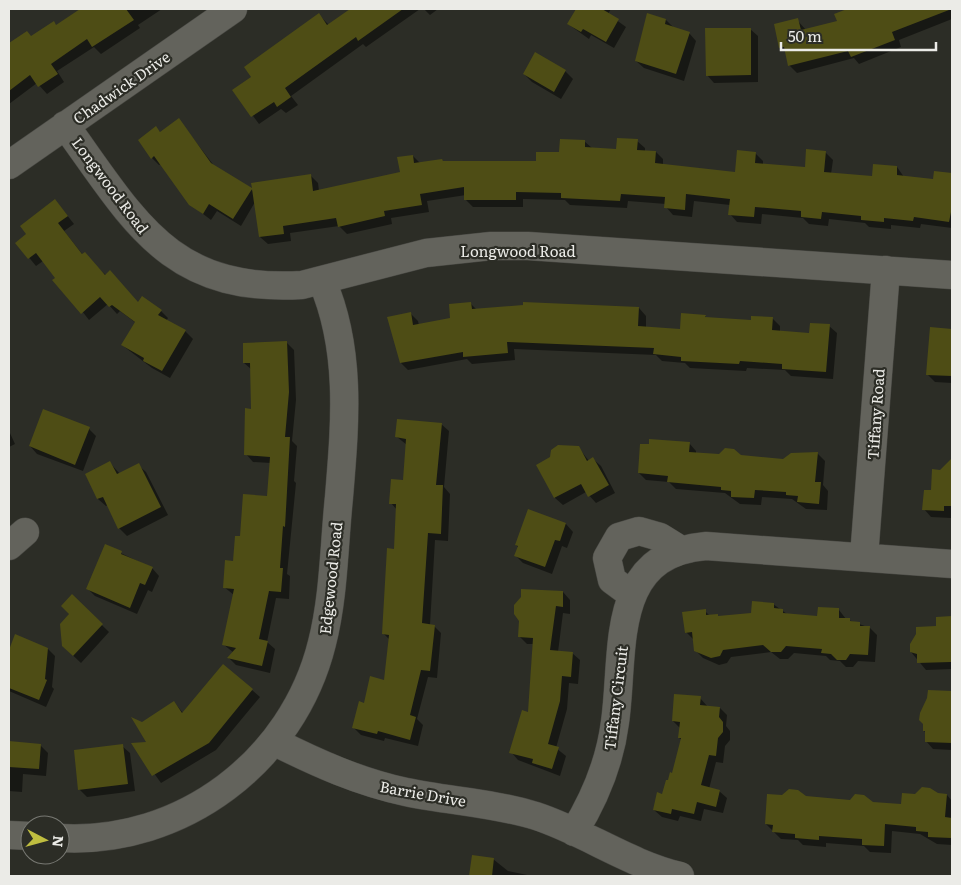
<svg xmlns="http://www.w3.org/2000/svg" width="961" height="885" viewBox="0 0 961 885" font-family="Literata,serif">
	<rect width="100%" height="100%" fill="#2c2d26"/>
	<path fill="#0007" d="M83,9H162L138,25L140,28L101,54L94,47L57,71L64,82L47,94L37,83L9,104V50L57,26Z
		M352,9H420L366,47L363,44L291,96L298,105L286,113L281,109L259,124L234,90L253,77L319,15L329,25Z
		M424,9H438L430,15Z
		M577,9H611L608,14L626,27L614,48L591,35L589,39L568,24Z
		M850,9H952V19L899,40L901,47L859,64L854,58L797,73L789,65L787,53L781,47L797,20L806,30L838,22L836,14Z
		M648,15L666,20L674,28L689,33L696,41L684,81L644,68L636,61Z
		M750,29L758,36V82L714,83L707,75Z
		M536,54L565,71L573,79L561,99L532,82L524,74Z
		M179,120L215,167L253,191L310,175L318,183L319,191L401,173L413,156L420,163L442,160L444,162H537L584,141L592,148L618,150L637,141L645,148V151L656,152L663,159V165L736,173L755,153L763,161V165L806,168L825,152L833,160L831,174L873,178L897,167L904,177L934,180L935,172L952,175V228L921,224L920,228L891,225V229L869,227L865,223L829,219L828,226L809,224L803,218L762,214L761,224L737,222L730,214V205L694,201L692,217L673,215L666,207V204L628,201L627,208L570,205L565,200L523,199V207H473L466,200V195L427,201L429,212L391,218L392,224L347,234L339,226L290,233L291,241L268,244L260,237L255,202L241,226L217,211L211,220L190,204L161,164L159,165L152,158L156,128L161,133Z
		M55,200L74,224L64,231L83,255L139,304L161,311L168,318L166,321L185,331L193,339L170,378L152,368L122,345L136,323L120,311L117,314L108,304L89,320L43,261L36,266L17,243L28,234Z
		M471,304L477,310L639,308L646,316V328L681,331L705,316L707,319L752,321L772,318L780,326V332L810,335L829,326L837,333L833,379L791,376L785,370L747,368L746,371L690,368L685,363L662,361L656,355L514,349L515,360L472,364L467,359L408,370L401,363L411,314L418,321L419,326L451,319Z
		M931,329L952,330V383L935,382L927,374Z
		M287,343L294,350L296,400L292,441L297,446L294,481L296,483L287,574L290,576L289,599L276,598L267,642L275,649L270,673L236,665L229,658L234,653L223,644L234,595L224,587L241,538L269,497L271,463L253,462L246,454L253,410L251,369L244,363Z
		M441,424L449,431L444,487L450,494L448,541L435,540L430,625L434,626L441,633L437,678L428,677L417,719L423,725L418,746L385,738L384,741L361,735L354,728L365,704L385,681L389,639L383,633L395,550L397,510L391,503L404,481L407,445L397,437Z
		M89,429L96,436L83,471L37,454L30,446Z
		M9,431L15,444L9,447Z
		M689,443L696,451V454L783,460L817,453L825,461L823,485L828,491L827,510L806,509L792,499L762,497L761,505L740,504L725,493L676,489L669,482L646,480L639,473Z
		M578,447L589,461L593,459L601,466L615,493L596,503L586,492L563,505L555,498L537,466Z
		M110,463L120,474L138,465L146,472L168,515L127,536L119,528L108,505L106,506L98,499L86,475Z
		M947,465H952L951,518L931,517L924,509L941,471Z
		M529,511L566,524L573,532L567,548L562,546L552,574L523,563L516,556L519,548L516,545Z
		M106,546L152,568L159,576L152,592L148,590L137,614L95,596L88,589Z
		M563,592L570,600V614L563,613L558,652L572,653L580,660L578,684L569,683L567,709L556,748L566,756L560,776L518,760L511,752L529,713L533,644H527L519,636Z
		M72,596L109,632L81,663L63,646L71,614Z
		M773,604L787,614L818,617L839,610L846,619L870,628L877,635L875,662L858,661L853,667H846L840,661L830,660L826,656L794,653L788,659H780L771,652L731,657L727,663L719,665L703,658L695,650L694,640L686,632L705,611L710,616L717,615L720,618L752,614Z
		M952,617V669L926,670L911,652L937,627V618Z
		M48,649L55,656L52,687L54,689L46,707L9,691V666L14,654Z
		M252,690L260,697L216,750L161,783L133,744L148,743L143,724L174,702L183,713Z
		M929,691L952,692V750L933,749L926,741V733L924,731Z
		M700,698L708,707L720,708L727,715L726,726L730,731V740L725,746L723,763L716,762L709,789L719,791L727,798L723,813L704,809L701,821L680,816L678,821L662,817L654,810L673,774L682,740L679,738L680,728L673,721Z
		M9,743L40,745L48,753L46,776L23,774L22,792L9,791Z
		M122,746L130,753L135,791L87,797L79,789Z
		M938,794L947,795L952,801V845L937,844L920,834L892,831L891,853L870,852L864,846L826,843V847L803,845L798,840L781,839L766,824L805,798L902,806Z
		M493,859L508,871L532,876H470Z"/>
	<path fill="#4e4d15" d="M80,9H126L134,20L92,47L87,39L51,64L58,74L38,87L30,75L9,91V43L27,31L31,36L54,21L56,25Z
		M350,9H403L358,41L356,37L285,88L291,97L277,107L274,102L251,117L232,90L251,77L244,67L319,13L327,25Z
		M576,9H602L619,19L606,42L583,29L581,32L567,24Z
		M847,9H949V10L892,32L895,40L851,57L848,51L788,66L784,47L779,48L774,24L798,18L801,30L837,21L834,14Z
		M647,13L666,19L665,24L690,32L676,74L635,61Z
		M705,28H751V75L706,76Z
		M535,52L566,70L554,92L523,74Z
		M179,118L211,163L252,188L251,183L311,174L313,191L400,172L397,157L413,155L414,163L442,159L443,161H536V152H559L560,139L585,140V147L616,149L617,138L638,139L637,150L656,151L655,163L735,172L737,150L756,152L755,163L805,167L806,149L826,151L824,172L872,176L873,164L897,166V175L933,179L934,171L952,173V207L949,222L914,217L913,221L884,218V222L861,220V216L822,212L821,219L801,217V211L755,207L754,217L728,215L730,199L686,194L685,210L664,208L665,197L621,194L620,201L561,198V193L516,192V200H464V187L420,194L422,205L384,211L385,216L338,227L336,218L283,226L284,234L259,237L252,189L233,219L209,204L203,214L189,205L154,156L151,159L138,140L156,126L160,132Z
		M55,199L68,216L58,223L82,254L85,252L105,275L110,270L138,302L142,296L162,310L158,315L186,330L162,371L143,361L144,358L121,345L135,322L112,305L109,307L100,297L81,314L52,280L55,278L36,253L28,259L15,243L26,234L20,226Z
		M471,302L472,309L523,305V302L639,307L638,326L680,329L681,313L706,315L705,317L751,320V316L773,317L772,330L809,333L810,323L830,324L826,372L782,369V364L740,361L739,364L681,361V357L653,354L654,348L507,342L508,353L463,357V352L400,363L387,317L411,312L413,325L450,318L449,304Z
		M930,327L952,329V376L926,375Z
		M287,341L289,392L285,437H290L285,527L283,526L280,568H283L281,592L269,591L259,639L268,641L262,666L227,658L236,648L222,645L234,589L223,588L225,560L233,561L235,536H240L243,494L267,496L270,457L244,455L245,408L251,409L250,363H243V343Z
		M43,409L90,427L75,465L29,446Z
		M397,419L442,423L436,485H443L441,534L428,533L422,623L435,625L430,671L421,670L410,715L416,717L410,740L378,731L377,734L352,728L359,701L364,703L370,676L384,680L389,635L382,634L387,548L394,549L396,504H389L391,479L403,480L406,439L395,437Z
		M649,439L690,442L689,452L719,454L725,448L734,449L741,455L783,459L791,453L818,452L815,482H821L819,504L797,502L798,496L786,495V492L755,490L754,498L731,497V491L721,490V487L667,482L668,476L638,473L640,444H649Z
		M558,445L579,446L587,461L593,457L609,485L588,497L581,484L554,498L536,465L550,457L551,450Z
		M952,458V506H944V511L922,510L924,490H931L932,469L940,470Z
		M110,461L117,474L139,463L161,507L118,529L103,497L97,499L85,474Z
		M528,509L566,523L560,541L555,540L545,567L514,556L518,546L515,545Z
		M105,544L122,551L121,554L153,567L145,585L140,583L130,608L86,589Z
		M521,589L563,591V607L556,606L550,650L573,652L571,677L562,676L560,701L548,744L559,747L552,769L532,763L533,759L509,753L522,710L528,712L533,638L518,637L519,621L514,614V605L521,597Z
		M72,594L103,624L73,656L62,646L60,624L69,614L61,606Z
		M752,601L774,603V608L783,609V613L817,616L818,607L839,608V618H850V621L860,622V626H870L868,655L850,654L846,660H837L831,654L821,653L822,649L786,646L781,652H771L763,645L723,650L720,656L711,658L694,651L692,632L685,633L682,612L706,609V615L718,614V616L751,613Z
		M952,616L951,662L917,663V654L910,652V644L916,634V627L936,626V617Z
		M15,634L48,648L45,679L47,680L39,700L9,688V650Z
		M223,664L253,689L209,743L152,776L131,743L146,742L131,717L142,722L174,701L182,713Z
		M928,690L952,691V743L925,742V731H923V724L919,720L920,713L927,698Z
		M674,694L701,696L700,705L720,707L719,717L723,722V732L718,738L716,756L709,755L701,785L720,790L716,807L697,802L694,814L672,809L671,814L653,810L657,792L662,794L666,780H668L670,772L672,773L681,738H678L680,722L672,721Z
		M9,741L41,744L39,769L9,767Z
		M123,744L128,784L78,790L74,750Z
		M922,787L930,788L938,793L947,794L945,817L952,818L951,838L928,837V832L916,831V827L885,824L884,846L862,845V839L819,836V840L795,838V834L772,832L773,825L765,824L767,794L782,795L789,789L798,790L806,796L850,800L855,794L864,795L873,802L901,804L902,793L915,794Z
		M472,855L494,858L492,876H469Z"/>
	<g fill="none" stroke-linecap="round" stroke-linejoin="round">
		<defs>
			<path id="minor" d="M65,125C134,220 169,293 302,285L426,253L491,246H528L952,275
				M9,165L233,9
				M9,546L25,532
				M864,557L886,270
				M631,594L612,580L607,558L619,537L639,531L660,537L681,550
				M275,742C317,763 359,782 406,792C449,801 494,803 536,816C585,832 629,864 680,876
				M574,832C595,798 610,762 615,722C625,651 608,554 706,546L952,564
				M9,835L30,836
				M60,838C182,845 293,761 322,643C334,596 334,545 339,497C345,424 352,350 322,281"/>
		</defs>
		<use href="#minor" stroke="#484843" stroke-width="29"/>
		<use href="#minor" stroke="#63635c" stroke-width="28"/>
	</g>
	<g text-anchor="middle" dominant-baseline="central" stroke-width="4.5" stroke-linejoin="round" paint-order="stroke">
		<g font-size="15" fill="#ebebe7" stroke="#2c2d26">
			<text transform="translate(121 87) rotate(-35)">Chadwick Drive</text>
			<text transform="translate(111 185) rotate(53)">Longwood Road</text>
			<text x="518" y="250">Longwood Road</text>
			<text transform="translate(875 414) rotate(-86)">Tiffany Road</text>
			<text transform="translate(330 578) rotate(-84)">Edgewood Road</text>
			<text transform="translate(615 698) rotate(-83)">Tiffany Circuit</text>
			<text transform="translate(423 793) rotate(10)">Barrie Drive</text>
		</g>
	</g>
	<rect width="961" height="885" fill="none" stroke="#ebebe7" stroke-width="20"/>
	<g transform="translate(45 840) rotate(96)"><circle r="24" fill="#2c2d26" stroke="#787973"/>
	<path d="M0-4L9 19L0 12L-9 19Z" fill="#c0be40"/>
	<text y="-8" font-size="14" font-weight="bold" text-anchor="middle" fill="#ebebe7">N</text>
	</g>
	<path d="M781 42v8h155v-8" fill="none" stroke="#ebebe7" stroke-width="2.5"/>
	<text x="788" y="42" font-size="15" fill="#ebebe7" stroke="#2c2d26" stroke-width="4" paint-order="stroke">50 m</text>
</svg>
